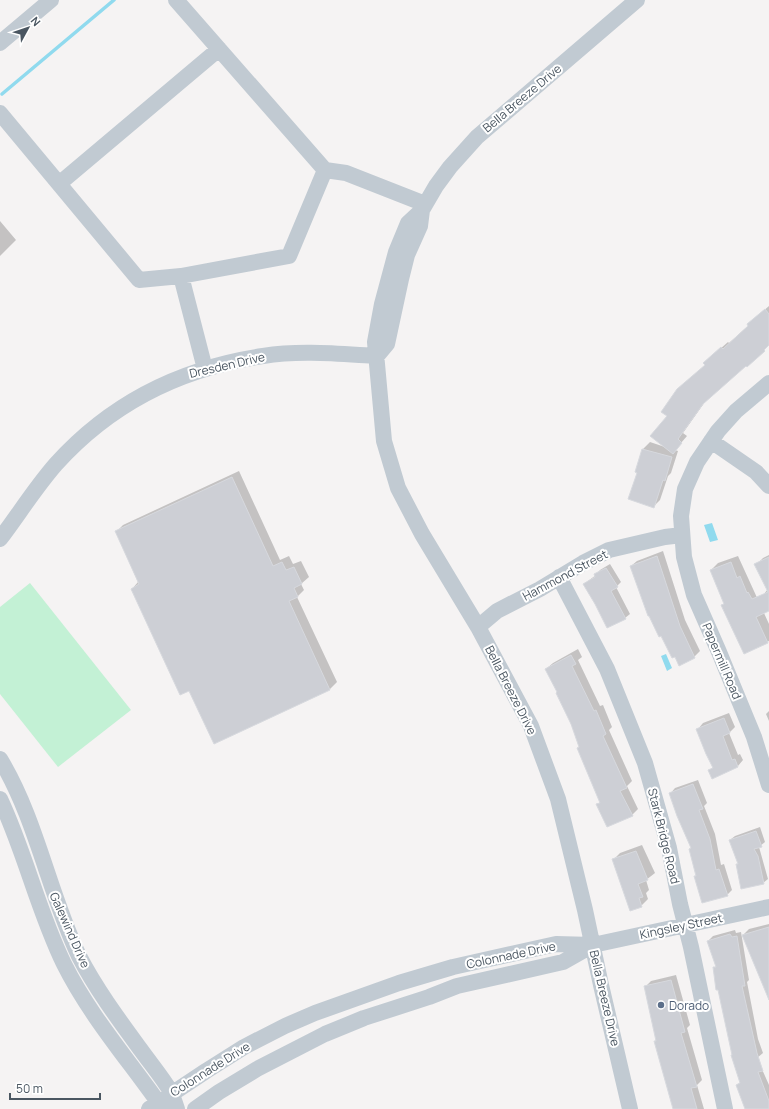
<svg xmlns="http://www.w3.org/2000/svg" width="769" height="1109" viewBox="0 0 769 1109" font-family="Manrope,sans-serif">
	<rect width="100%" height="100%" fill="#f5f3f3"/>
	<path fill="#c3f1d5" d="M30,583L131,710L58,767L0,694V607Z"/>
	<path fill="#90daee" d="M712,523L718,540L710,542L704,525Z
		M666,654L672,668L667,671L661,656Z"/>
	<path fill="#0003" d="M0,221L16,240L0,256Z
		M769,306V345L707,399L683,433L687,436L675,450L678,451L671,473L668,476L660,500L653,507L638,472H636L643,449L650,442L665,447L711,357L728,342L729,343L749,325L754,319Z
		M239,471L280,560L289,556L293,564L301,561L309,577L301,584L304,590L297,597L337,682L330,689L214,742L189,689L132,589L138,582L116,532L123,525Z
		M663,551L685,620L700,651L694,657L631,566L637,561Z
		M769,555V605L763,595L768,589L757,564L763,558Z
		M738,556L769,624V641L744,653L723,605L725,603L711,570L718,563Z
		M610,564L621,582L616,587L630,614L625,618L596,603L584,584L596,575L600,570Z
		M578,649L582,657L578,660L600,706L603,705L612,727L609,730L632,781L627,786L638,809L632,815L598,804L600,802L580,746L558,692L546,669L553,663Z
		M769,711V721L766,714Z
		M729,713L735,727L729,733L738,755L740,754L743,760L738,766L710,770L713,767L698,729L703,723Z
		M698,780L707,803L704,806L715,834L721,865L724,864L732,890L727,895L695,876L697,875L692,847L670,794L675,788Z
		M760,827L765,842L759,847L768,879L763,883L739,863L730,840L735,836Z
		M642,845L655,873L646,880L649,890L646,893L648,899L641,906L613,860L620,853Z
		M769,924V996L743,935L749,929Z
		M735,930L736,933L741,932L749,980L747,982L758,1039L763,1053L757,1058L769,1085V1109H746L737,1085L741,1082L715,967L717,965L708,941L713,936Z
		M676,975L690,1025L687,1028L702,1080L697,1085L704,1109H674L655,1041L657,1039L645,987L651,981Z"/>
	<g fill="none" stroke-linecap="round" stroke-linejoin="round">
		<path stroke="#90daee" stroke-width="3.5" d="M2,94L114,0"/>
	</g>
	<path fill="#cdcfd5" stroke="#d7d9de" d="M765,309L769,314V345L764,350L765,351L747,367L746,366L703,404L678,439L682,443L673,454L650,436L667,416L661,412L677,389L705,365L703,363L721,347L723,349L748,326L747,324Z
		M642,449L672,457L665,481L663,480L654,508L628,499L637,473L635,472Z
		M232,477L273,566L282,562L286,570L294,567L302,584L294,588L298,597L289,601L330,690L214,744L189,691L180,695L131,589L139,584L115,531Z
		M657,556L680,626L695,658L679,666L675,657L672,658L661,636L659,637L649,616H648L630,566Z
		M769,557V611L756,617L768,643L744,654L721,605L724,604L710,570L731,562L737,578L740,576L747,593L748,592L752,599L768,592L754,564Z
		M606,568L618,587L611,591L626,619L607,628L595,604L583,584L595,577L594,574Z
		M571,655L576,664L572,666L594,711L596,710L606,734L603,736L627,788L620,791L633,816L607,827L596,804L600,803L577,748L579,747L571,724L556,693L557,692L545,669Z
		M724,718L730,733L723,736L732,760L735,759L738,767L712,779L708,770L713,768L706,754L696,729Z
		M693,784L703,809L699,810L710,839L716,870L719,869L728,896L702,903L694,876H696L689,849L691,848L677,816L669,793Z
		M756,831L762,847L754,849L758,856L764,884L741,889L736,864H738L729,840Z
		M636,851L648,880L638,884L643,897L639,898L642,907L630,911L612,859Z
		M769,927V1000L742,935Z
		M730,934L732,937L737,936L745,986H742L757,1053L763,1071L758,1072L769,1101V1109H745L736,1085L740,1083L731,1055H732L718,990H716L713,967H716L707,941Z
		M671,980L685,1032L681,1033L697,1087L691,1088L697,1109H673L654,1041H656L644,986Z"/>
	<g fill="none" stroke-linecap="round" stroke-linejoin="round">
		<path stroke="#c1cad2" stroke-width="16" d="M176,0L325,170L346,173L425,204
			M0,43L51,0
			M0,113L139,280L181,276L289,256L325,170
			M60,183L219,49
			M181,276L205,369
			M377,356L387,344L401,279L407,255L420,226L422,210
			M769,383L736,411L718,431L697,462L685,489L681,516L684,557L694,595L719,652L754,737L769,785
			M711,441L756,472L769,486
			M0,539C19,514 35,488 56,464C111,403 182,368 263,356C300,350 340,354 377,356
			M559,577L607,669L645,763L669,848L680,904L691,947L725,1109
			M478,627L497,611L540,589L583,563L609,550L665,537L682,535
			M0,759C36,818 49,893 79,956C96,989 119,1020 141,1050C151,1064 162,1077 171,1092C173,1097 175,1103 177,1109
			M0,799C25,852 38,911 64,964C89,1014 126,1057 158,1102L166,1109
			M149,1109L206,1071L244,1047L285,1026L315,1013L399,983L453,967L556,944L593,945L769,907
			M195,1109L219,1092L257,1069L325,1034L364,1018L429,997L457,986L563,962L593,945
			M630,1109L601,985L585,910L558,799L531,726L478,627L422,534L398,488L384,441L375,342L382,304L396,252L408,223L422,210L436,186L450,167L477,137L637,0"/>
	</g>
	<circle fill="#5c6f8a" stroke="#fff" stroke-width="1.5" cx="661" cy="1005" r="4"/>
	<g text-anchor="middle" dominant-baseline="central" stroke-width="4" stroke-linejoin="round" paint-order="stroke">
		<g font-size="12" fill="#4a5661" stroke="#fff">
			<text transform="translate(522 98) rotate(-40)">Bella Breeze Drive</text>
			<text transform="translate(227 365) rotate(-13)">Dresden Drive</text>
			<text transform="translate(565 575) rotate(-28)">Hammond Street</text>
			<text transform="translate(722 661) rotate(67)">Papermill Road</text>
			<text transform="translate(511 690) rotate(63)">Bella Breeze Drive</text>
			<text transform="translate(664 836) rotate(76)">Stark Bridge Road</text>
			<text transform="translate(681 926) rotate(-12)">Kingsley Street</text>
			<text transform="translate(70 930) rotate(66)">Galewind Drive</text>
			<text transform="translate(511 955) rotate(-12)">Colonnade Drive</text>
			<text transform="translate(605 998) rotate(77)">Bella Breeze Drive</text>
			<text transform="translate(210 1069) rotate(-32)">Colonnade Drive</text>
		</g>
		<g font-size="12" fill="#4e5e75" stroke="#fff" text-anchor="start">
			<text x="669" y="1005">Dorado</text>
		</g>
	</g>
	<g transform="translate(28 28) rotate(50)" stroke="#ffffff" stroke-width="3" paint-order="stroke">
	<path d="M0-3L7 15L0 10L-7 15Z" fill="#4a5661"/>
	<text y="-6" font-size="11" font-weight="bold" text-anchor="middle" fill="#4a5661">N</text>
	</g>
	<path d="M10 1093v6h90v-6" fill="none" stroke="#4a5661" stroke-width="2"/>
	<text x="16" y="1093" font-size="12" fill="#4a5661" stroke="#ffffff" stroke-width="3" paint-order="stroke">50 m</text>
</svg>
